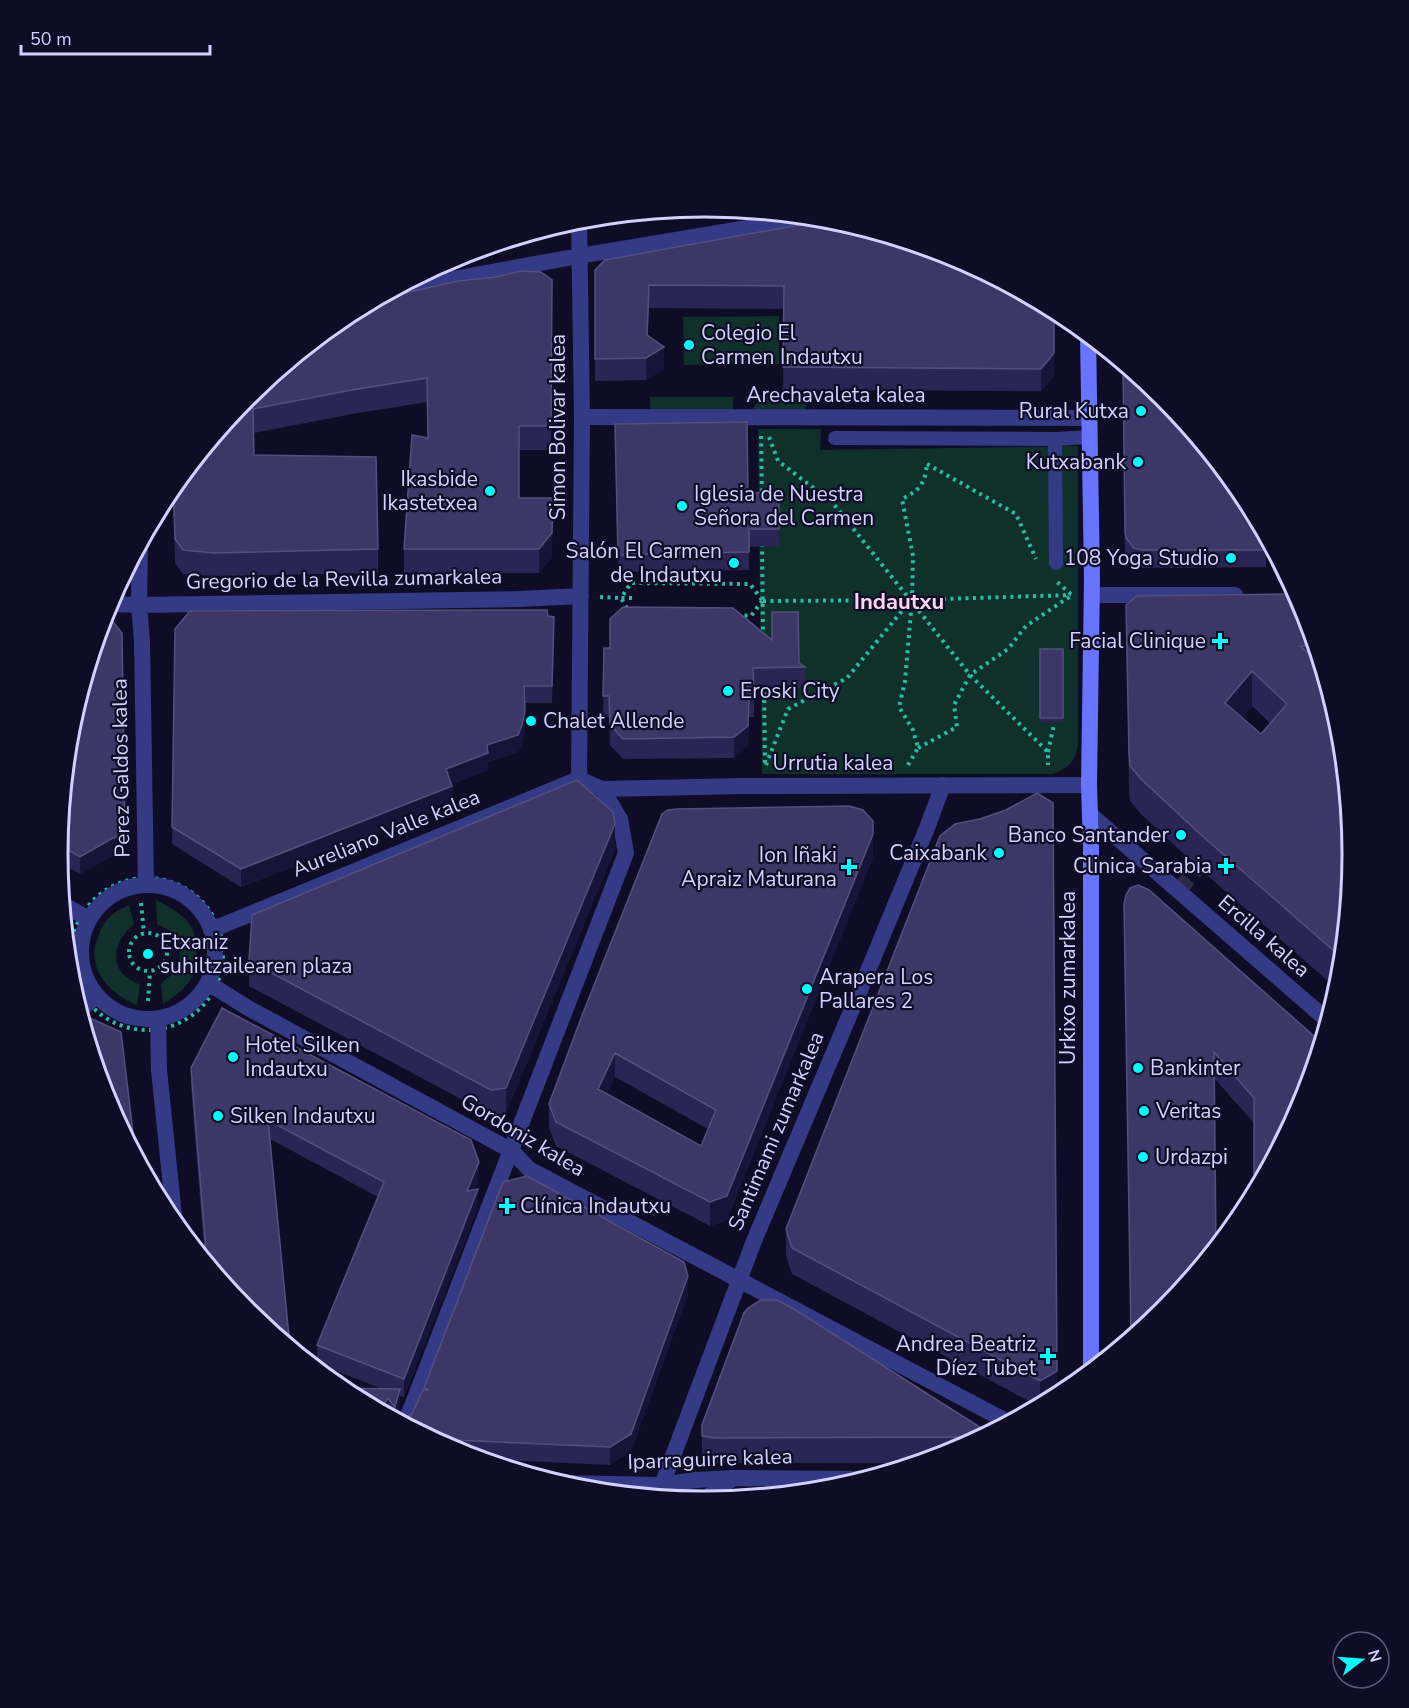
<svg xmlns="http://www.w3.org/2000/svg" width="1409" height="1708" viewBox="0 0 1409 1708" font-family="'Nunito Sans',sans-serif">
	<rect width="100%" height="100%" fill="#0f0d25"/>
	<path fill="#10302b" d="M779,316V364L684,365L683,317Z
		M773,394L778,401C788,400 791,394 801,394C806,400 808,404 804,411L758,426L750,423L748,417C755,405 759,397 773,394Z
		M650,397H733V429L651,427Z
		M758,429H821L820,450L1078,446V744C1076,761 1069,768 1053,774H762Z
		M156,900C168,906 182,913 190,925C194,930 196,941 196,947C199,977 187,989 163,1004L161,983C165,980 169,977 172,974C183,962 183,940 170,931C166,928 161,926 157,924Z
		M129,905L134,924C119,936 108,959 124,975C128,979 135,982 140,985L137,1005C110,994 85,969 98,937C101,929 105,920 113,914C117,910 124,908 129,905Z"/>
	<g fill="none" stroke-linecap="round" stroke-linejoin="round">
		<path stroke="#2c2a46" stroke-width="16" stroke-dasharray="16 8" stroke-linecap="butt" d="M1178,891L1212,851"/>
		<path stroke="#27bda5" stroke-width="4" stroke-dasharray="3 4.5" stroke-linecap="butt" d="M761,436L762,497
			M769,437L778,461L832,502L970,675L1048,752V765
			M927,464L1016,514L1036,559
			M762,544L763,638
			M600,597L621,598L628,610
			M632,598H621L631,583L750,584L762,600
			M763,601L912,600L1071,595
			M737,615L751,616L762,601
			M764,685L765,767
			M918,748L957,727L954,705L970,675L1008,649L1026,626L1072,595L1057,582
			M1048,752L1054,724
			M766,765L788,709L847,678L910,601
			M908,765L918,748L913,730L899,707L905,681L912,600L913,556L902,499C920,490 925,484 927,463
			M71 954a76 76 0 1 1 152 0a76 76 0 1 1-152 0Z
			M141,903L144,933
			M129 952a19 19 0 1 1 38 0a19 19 0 1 1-38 0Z
			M148,1001L150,972"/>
		<path stroke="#353a87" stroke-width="14" d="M835,438L1055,439L1090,437
			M1055,439L1056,563"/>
		<path stroke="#353a87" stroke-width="16" d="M582,417L1090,418
			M702,1501L733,1478"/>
		<path stroke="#353a87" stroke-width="16" d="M579,219L582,417L579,779
			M392,290L579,256L812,217
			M140,543L139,605L142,642L146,885
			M1092,595H1235
			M107,604L139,605L519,599L581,596
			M579,779L602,789L743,786L1089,785
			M1091,815L1327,1020
			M81 952a67 67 0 1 1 134 0a67 67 0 1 1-134 0Z
			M62,904L89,919
			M211,930L579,779
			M207,985L216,988L248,1008L512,1151L529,1169L1008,1422
			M79,1011L96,996
			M158,1019L159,1070L175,1225
			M405,1424L626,853L620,819L602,789
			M558,1483L662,1485L695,1480L733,1478L864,1479"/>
		<path stroke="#353a87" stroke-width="16" d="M656,1497L662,1485L754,1241L858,995L927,828L943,785"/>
		<path stroke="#6873ff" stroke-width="16" d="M1088,335L1092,578L1089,785L1091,849V1370"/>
	</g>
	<path fill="#2a2554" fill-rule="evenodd" d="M704,207L614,223L608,216Z
		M832,219L1054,376L1041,391L783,390L784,309L649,308L648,335L664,369L646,380L595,381V270Z
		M543,230L540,234L513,239Z
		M552,280L551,450H519V498L552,557L539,573H404V549L428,437L427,402L352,414L254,433V455L378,549V573L214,576L183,574L175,563L173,486L247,396Z
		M1123,364L1266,537V567L1141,568L1134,566L1126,556L1125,551Z
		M615,442L748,493L779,492V546L749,547V570L618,572Z
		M1126,605L1303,607L1340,728L1352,854L1339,981L1337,989L1200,869L1141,814L1130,801L1129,788ZM1252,706L1270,723L1261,734L1242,718Z
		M548,616L554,635L552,703H524L525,730L522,743L518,752L488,762V770L452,784V804L241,887L172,844L175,629Z
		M604,648L799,663L805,667V688L754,689V717H749L748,746L734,758L623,759L610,745L609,717H603Z
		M1040,649H1063V722L1040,723Z
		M70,727L125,851L111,857L80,874L58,862L57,854Z
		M940,836L1057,1396L1038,1406L792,1274L786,1255V1229Z
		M873,845V857L727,1220L710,1226L556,1146L549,1128V1104ZM615,1077L708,1129L701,1146L607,1094Z
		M615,849L506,1113L491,1115L249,986V961Z
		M1124,930L1315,1037L1254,1123L1214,1078Z
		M191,1068L479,1180L475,1189L478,1207L404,1397L400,1396V1407L396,1420L344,1392L382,1389L317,1363V1345L378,1197L270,1139L246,1312L205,1261L191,1086Z
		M688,1294L631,1451L610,1465L479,1459L456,1452L400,1422V1416L406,1417L412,1414L424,1390V1388Z
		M702,1425L989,1433L952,1452L917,1463H715L702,1462Z"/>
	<path fill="#171439" d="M664,347V369L646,380V358Z
		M1054,353V376L1041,391V369Z
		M553,498L552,557L539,573V549Z
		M1252,671V706L1225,738V703Z
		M525,712V730L522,743L518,752L488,762V770L446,787V769L487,745Z
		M749,717L748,746L734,758V737Z
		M452,786V804L241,887V869Z
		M873,821V857L727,1220L710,1226V1202Z
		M615,824V849L506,1113V1088Z
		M125,834V851L111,857L80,874V857L111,839Z
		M615,1053V1077L598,1112V1089Z
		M479,1162V1180L467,1209V1191Z
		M478,1189V1207L404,1397V1379Z
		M688,1276V1294L631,1451L610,1465V1447Z
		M1057,1371V1396L1040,1405V1381Z
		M400,1389V1407L396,1420L395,1419V1407Z
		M388,1398V1416L380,1411Z"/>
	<path fill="#3c3766" stroke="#53507e" stroke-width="1.5" fill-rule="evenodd" d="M832,219L953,256L1054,310V353L1041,369L783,367L784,286L649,285L647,335L664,347L646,358L595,359V270L605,260Z
		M522,271L541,272L552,280L551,426H519V498H553L552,533L539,549H404L412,435L428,438L427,378L352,390L253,409L254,455L376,457L378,549L214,553L183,550L175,539L173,485L247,396L345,315L374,300L458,281L496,277Z
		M1123,364L1163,396L1243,495L1266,537V550H1141L1134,548L1126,538L1125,533Z
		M747,422L748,493L779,492V529H749V552L618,555L615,424Z
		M1296,594L1303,607L1315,646H1300L1320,664L1340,728L1352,854L1342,958L1200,834L1141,779L1130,766L1129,753L1126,605L1137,596ZM1252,671L1287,704L1261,734L1225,703Z
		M623,607L733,608L772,640V612H798L799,663L805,667L753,668L754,696H749L748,726L734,737L623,739L610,725L609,696H603L604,648H610V619Z
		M547,610L548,616L554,617L552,686H524L525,712L522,725L518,735L487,745L488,753L446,769L452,786L241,869L172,827L175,629L190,611Z
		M102,619L113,622L122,633L125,834L111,839L80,857L58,844L70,727Z
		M1040,649H1063V718H1040Z
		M577,780L613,812L615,824L506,1088L491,1090L249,961L252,915Z
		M1037,793L1053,803L1057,1371L1040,1381L792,1248L786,1229L940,836L955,824L980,819L1006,810Z
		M849,806L863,810L873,821V834L727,1196L710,1202L556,1122L549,1104L583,1013L662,814L668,810L677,809ZM615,1053L716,1110L701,1146L598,1089Z
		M1138,885L1149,890L1315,1037L1318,1050L1303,1102L1254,1193V1098L1214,1052L1216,1247L1162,1312L1131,1337L1124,904L1126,895L1130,888Z
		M222,1008L471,1140L479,1162L467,1191L478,1189L404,1379L317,1345L384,1182L268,1120L290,1347L246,1312L207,1263L191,1068Z
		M79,1013L121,1032L136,1158L106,1101Z
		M527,1176L684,1262L688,1276L631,1434L610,1447L432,1439L407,1426L400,1416L406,1417L412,1414L423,1390H429L424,1388L503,1182Z
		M761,1300H777L794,1309L989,1433L980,1437L715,1438L702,1436V1425L744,1313L748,1308Z
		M339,1388L400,1389L395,1407L388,1398L380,1411L344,1392Z
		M735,1497H754L732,1499Z"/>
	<g fill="#00fcfc" stroke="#0f0d25" stroke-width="2">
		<circle cx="689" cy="345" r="6"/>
		<circle cx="1141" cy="411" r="6"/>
		<circle cx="1138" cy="462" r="6"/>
		<circle cx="490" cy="491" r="6"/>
		<circle cx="682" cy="506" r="6"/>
		<circle cx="1231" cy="558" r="6"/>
		<circle cx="734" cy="563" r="6"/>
		<path d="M1217 632h6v6h6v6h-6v6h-6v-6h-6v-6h6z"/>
		<circle cx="728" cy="691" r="6"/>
		<circle cx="531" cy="721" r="6"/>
		<circle cx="1181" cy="835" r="6"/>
		<circle cx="999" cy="853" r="6"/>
		<path d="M1223 857h6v6h6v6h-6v6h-6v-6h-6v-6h6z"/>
		<path d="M846 858h6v6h6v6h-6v6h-6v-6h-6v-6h6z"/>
		<circle cx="148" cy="954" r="6"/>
		<circle cx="807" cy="989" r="6"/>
		<circle cx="233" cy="1057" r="6"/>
		<circle cx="1138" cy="1068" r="6"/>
		<circle cx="1144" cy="1111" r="6"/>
		<circle cx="218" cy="1116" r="6"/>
		<circle cx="1143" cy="1157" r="6"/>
		<path d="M504 1197h6v6h6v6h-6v6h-6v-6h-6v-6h6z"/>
		<path d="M1045 1347h6v6h6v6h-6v6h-6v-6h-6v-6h6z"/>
	</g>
	<g text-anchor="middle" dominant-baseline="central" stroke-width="4.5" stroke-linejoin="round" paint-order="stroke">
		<g font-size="21" fill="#d2d1ff" stroke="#0f0d25" text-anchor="start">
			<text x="701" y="333">Colegio El<tspan x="701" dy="24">Carmen Indautxu</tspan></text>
			<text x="1129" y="411" text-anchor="end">Rural Kutxa</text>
			<text x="1126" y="462" text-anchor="end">Kutxabank</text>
			<text x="478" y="479" text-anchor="end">Ikasbide<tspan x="478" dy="24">Ikastetxea</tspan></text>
			<text x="694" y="494">Iglesia de Nuestra<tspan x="694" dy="24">Señora del Carmen</tspan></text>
			<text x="722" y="551" text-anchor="end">Salón El Carmen<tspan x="722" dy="24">de Indautxu</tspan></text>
			<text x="1219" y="558" text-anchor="end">108 Yoga Studio</text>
			<text x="1206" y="641" text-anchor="end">Facial Clinique</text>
			<text x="740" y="691">Eroski City</text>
			<text x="543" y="721">Chalet Allende</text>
			<text x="1169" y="835" text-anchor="end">Banco Santander</text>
			<text x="987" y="853" text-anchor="end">Caixabank</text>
			<text x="837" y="855" text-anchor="end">Ion Iñaki<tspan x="837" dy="24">Apraiz Maturana</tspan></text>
			<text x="1212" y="866" text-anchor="end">Clinica Sarabia</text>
			<text x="160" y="942">Etxaniz<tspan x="160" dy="24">suhiltzailearen plaza</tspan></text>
			<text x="819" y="977">Arapera Los<tspan x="819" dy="24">Pallares 2</tspan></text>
			<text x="245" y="1045">Hotel Silken<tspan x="245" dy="24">Indautxu</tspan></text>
			<text x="1150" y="1068">Bankinter</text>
			<text x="1156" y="1111">Veritas</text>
			<text x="230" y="1116">Silken Indautxu</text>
			<text x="1155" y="1157">Urdazpi</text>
			<text x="520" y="1206">Clínica Indautxu</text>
			<text x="1036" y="1344" text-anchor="end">Andrea Beatriz<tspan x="1036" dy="24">Díez Tubet</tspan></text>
		</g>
		<g font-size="21" fill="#d2d1ff" stroke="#0f0d25">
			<text x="836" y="395">Arechavaleta kalea</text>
			<text transform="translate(558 427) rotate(-90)">Simon Bolivar kalea</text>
			<text transform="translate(344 579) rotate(-1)">Gregorio de la Revilla zumarkalea</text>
			<text x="833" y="763">Urrutia kalea</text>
			<text transform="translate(121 768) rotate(-91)">Perez Galdos kalea</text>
			<text transform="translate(386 833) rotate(-22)">Aureliano Valle kalea</text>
			<text transform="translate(1264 936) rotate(41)">Ercilla kalea</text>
			<text transform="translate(1068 978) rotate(-90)">Urkixo zumarkalea</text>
			<text transform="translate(776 1131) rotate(-67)">Santimami zumarkalea</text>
			<text transform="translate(523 1135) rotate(31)">Gordoniz kalea</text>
			<text transform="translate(710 1459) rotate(-2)">Iparraguirre kalea</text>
		</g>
		<g font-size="22" font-weight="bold" fill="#ffd3f3" stroke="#0f0d25">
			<text x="899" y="602">Indautxu</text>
		</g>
	</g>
	<path d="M0 0H1409V1708H0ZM68 854a637 637 0 1 1 1274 0a637 637 0 1 1-1274 0Z" fill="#0f0d25" fill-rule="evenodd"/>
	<path fill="none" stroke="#d2d1ff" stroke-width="3" d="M68 854a637 637 0 1 1 1274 0a637 637 0 1 1-1274 0Z"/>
	<g transform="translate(1361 1660) rotate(73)"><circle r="28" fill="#0f0d25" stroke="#5d5b7c" stroke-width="1.5"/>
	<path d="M0-4.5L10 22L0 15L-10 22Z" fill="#00fcfc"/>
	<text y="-9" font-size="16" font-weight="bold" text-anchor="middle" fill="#d2d1ff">N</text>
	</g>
	<path d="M21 45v9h189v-9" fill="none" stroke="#d2d1ff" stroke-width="3"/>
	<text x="30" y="45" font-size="18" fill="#d2d1ff" stroke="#0f0d25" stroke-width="4.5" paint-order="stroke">50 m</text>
</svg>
